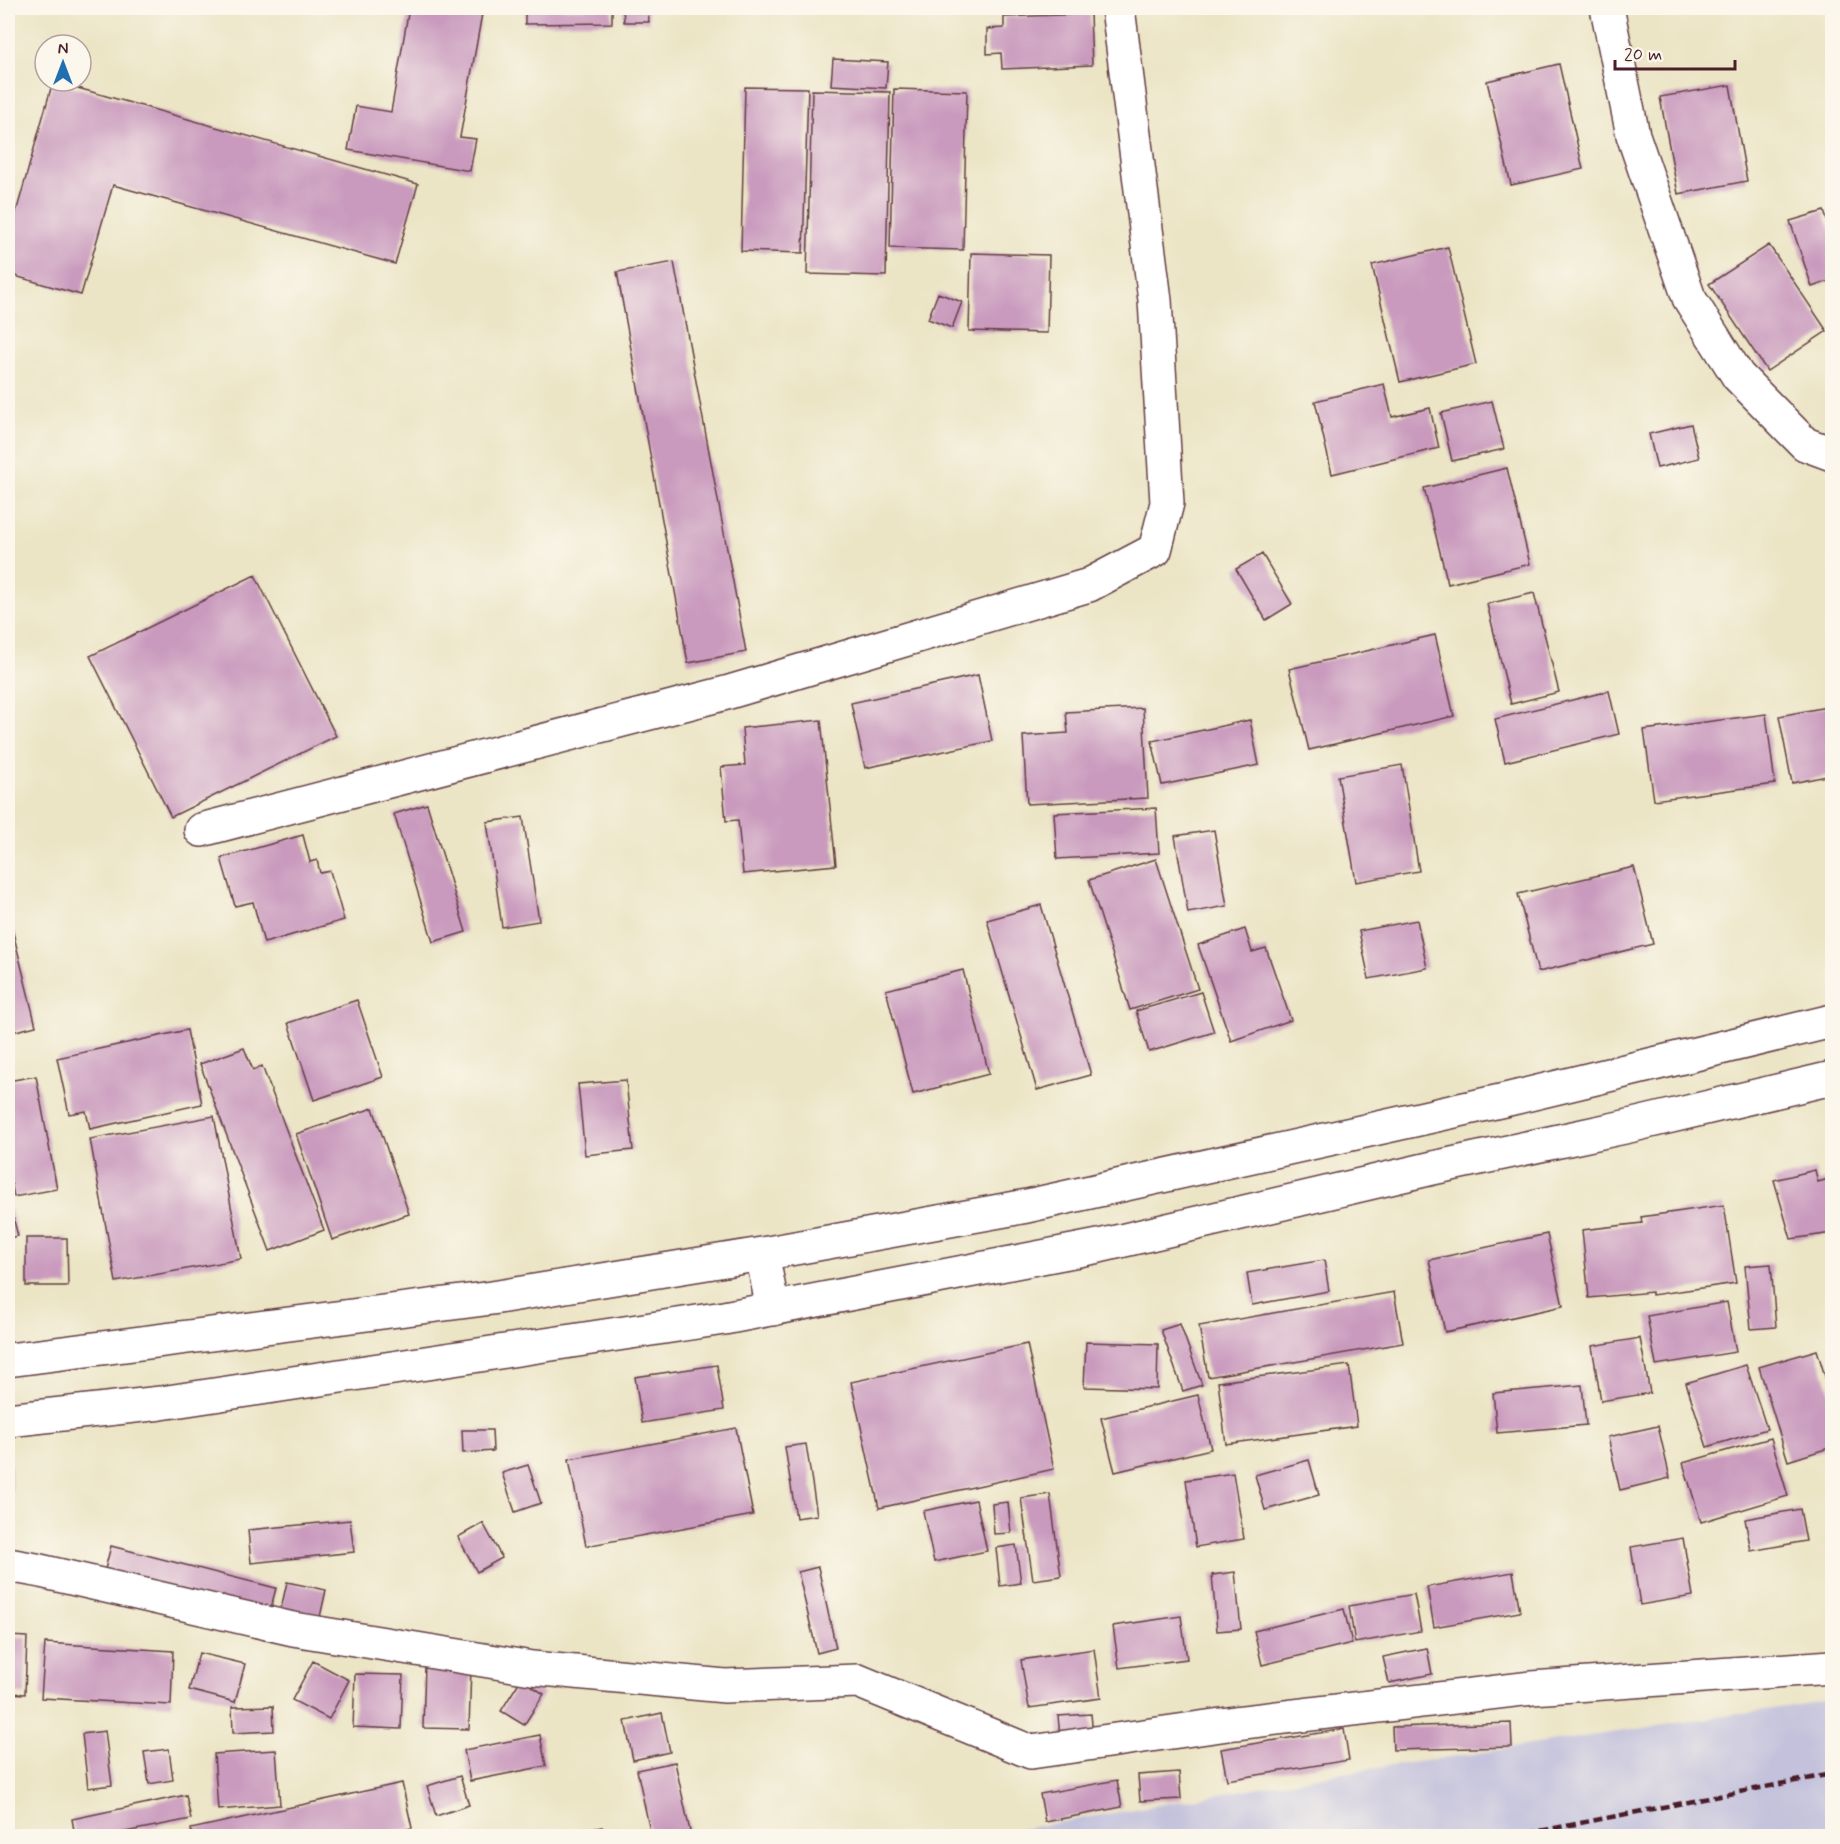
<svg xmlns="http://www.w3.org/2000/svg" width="1840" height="1844" viewBox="0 0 1840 1844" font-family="Mynerve,sans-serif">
	<rect width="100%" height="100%" fill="#fbf7ec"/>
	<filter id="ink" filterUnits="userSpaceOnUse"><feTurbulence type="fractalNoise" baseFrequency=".0167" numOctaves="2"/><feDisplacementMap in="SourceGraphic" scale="12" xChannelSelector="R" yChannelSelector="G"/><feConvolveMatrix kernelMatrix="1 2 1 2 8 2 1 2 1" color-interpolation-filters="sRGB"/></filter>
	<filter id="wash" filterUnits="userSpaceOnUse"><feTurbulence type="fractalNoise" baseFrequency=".008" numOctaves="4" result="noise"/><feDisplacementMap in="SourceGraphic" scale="24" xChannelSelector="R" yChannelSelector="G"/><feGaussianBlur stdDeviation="1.35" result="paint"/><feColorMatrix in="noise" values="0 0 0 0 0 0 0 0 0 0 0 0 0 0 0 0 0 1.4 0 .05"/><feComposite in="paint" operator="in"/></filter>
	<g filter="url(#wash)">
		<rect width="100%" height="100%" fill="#ebe4c5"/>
		<path fill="#c3c1db" d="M1832,1700V1836H982L1323,1776Z"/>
		<g id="blocks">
			<path fill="#c99abd" d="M409,8H483L460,137L476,139L470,171L348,150L356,106L391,112Z
				M525,8H612V23L525,24Z
				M623,8H648L649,22H624Z
				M1090,14L1092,65L1002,69L1001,53L987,54V29L1004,28V17Z
				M833,59L888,62L886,88L831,85Z
				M1559,64L1583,169L1511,185L1487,81Z
				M53,81L418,184L395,264L113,185L81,295L8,274V241Z
				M1730,85L1747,181L1678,194L1660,97Z
				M745,87L808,88L803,253L741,251Z
				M894,89L967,91L963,250L890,248Z
				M812,90L890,92L886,276L807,274Z
				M1824,211L1832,236V280L1812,287L1790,221Z
				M1769,245L1827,331L1767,371L1709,284Z
				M1448,247L1476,364L1400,382L1372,265Z
				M971,253L1049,255L1047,333L969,331Z
				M674,262L746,652L688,663L617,272Z
				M938,293L962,302L952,328L928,319Z
				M1384,384L1392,417L1430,408L1439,448L1332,474L1315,401Z
				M1492,401L1504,449L1452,461L1441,413Z
				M1691,424L1699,458L1657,468L1649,434Z
				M1507,468L1530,564L1448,584L1424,488Z
				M1262,554L1292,604L1266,620L1236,569Z
				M255,575L336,736L171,817L90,656Z
				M1534,593L1559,692L1511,704L1487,604Z
				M1435,635L1454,716L1309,750L1289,669Z
				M978,675L992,741L865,768L851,703Z
				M1609,691L1619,734L1505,762L1495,719Z
				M1832,706V775L1792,783L1779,716Z
				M1143,708L1148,798L1027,804L1023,736L1068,733L1066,712Z
				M1766,714L1775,784L1654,800L1644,730Z
				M821,720L836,865L743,874L738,820L726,821L721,767L745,765L742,728Z
				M1250,720L1259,765L1162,785L1152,741Z
				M1402,765L1419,871L1356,882L1338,776Z
				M427,804L466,932L433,942L394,814Z
				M1156,808L1159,853L1057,859L1054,813Z
				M523,817L539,921L502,927L487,822Z
				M1214,830L1227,906L1188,913L1175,836Z
				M303,835L310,862L317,860L320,873L330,871L344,920L264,943L253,902L235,906L221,858Z
				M1156,859L1198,989L1130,1010L1089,880Z
				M1634,867L1653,944L1538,972L1518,894Z
				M1041,905L1091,1075L1037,1090L987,920Z
				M10,920L36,1026L8,1033V921Z
				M1417,920L1427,968L1369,979L1359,931Z
				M1245,929L1252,952L1266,948L1291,1020L1231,1041L1198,945Z
				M963,970L989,1074L913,1094L886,990Z
				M1201,992L1214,1032L1149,1052L1136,1011Z
				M357,1000L383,1077L314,1100L288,1023Z
				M187,1030L202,1104L90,1129L86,1111L69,1114L57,1058Z
				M244,1048L253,1070L262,1066L324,1230L270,1251L200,1064Z
				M36,1076L57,1189L14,1197L8,1165V1081Z
				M626,1080L633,1150L585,1155L578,1084Z
				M373,1108L409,1214L332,1240L296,1134Z
				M214,1116L241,1259L116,1282L90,1139Z
				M1815,1170L1818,1182L1832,1178V1233L1791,1239L1774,1180Z
				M8,1198L18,1236L8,1238Z
				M1724,1205L1736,1283L1652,1295V1292L1589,1298L1582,1230L1642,1223L1641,1217Z
				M1547,1234L1563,1306L1445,1332L1429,1260Z
				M26,1238H67L68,1286H26Z
				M1324,1260L1329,1291L1252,1305L1247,1273Z
				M1771,1264L1776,1327L1751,1329L1745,1266Z
				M1394,1292L1403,1343L1208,1377L1199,1326Z
				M1727,1302L1736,1352L1656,1365L1647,1316Z
				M1180,1324L1202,1385L1183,1391L1161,1330Z
				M1640,1338L1650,1393L1601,1401L1592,1346Z
				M1086,1342L1158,1344L1157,1389L1084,1387Z
				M1027,1344L1054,1469L879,1508L851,1382Z
				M1817,1350L1832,1399V1447L1788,1461L1759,1367Z
				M717,1365L724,1410L642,1423L635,1377Z
				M1349,1365L1357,1426L1226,1444L1218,1382Z
				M1746,1365L1767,1429L1707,1447L1686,1383Z
				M1582,1385L1586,1425L1497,1433L1493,1393Z
				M1198,1395L1211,1449L1115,1472L1101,1418Z
				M1658,1426L1670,1478L1620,1490L1608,1437Z
				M736,1428L753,1515L586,1546L569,1459Z
				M462,1430H492L493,1451L463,1453Z
				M1771,1438L1788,1496L1701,1522L1683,1463Z
				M806,1444L817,1515L796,1518L785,1447Z
				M1309,1460L1319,1495L1265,1510L1255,1475Z
				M8,1463H10L12,1491H8Z
				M528,1465L541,1503L515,1512L502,1473Z
				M1233,1473L1244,1539L1196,1547L1186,1480Z
				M1050,1494L1061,1576L1033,1580L1021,1498Z
				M976,1500L987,1551L934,1562L923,1511Z
				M1008,1502L1011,1533L994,1534L992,1504Z
				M1800,1509L1806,1541L1751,1551L1745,1519Z
				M350,1520L354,1552L251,1563L248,1530Z
				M483,1523L502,1558L477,1572L458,1537Z
				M1683,1538L1693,1596L1640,1605L1631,1547Z
				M1016,1545L1021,1583L1000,1586L996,1548Z
				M111,1546L276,1588L268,1619L103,1577Z
				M818,1567L836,1648L817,1653L798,1572Z
				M1235,1572L1241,1629L1217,1631L1212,1575Z
				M1513,1572L1520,1612L1434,1627L1427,1587Z
				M287,1582L326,1590L318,1626L279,1618Z
				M1414,1594L1421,1631L1355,1643L1349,1606Z
				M1344,1609L1352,1643L1262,1665L1254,1631Z
				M1181,1616L1187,1659L1119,1668L1113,1626Z
				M8,1636L27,1637L25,1694L8,1693Z
				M45,1643L173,1651L171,1705L41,1698Z
				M1427,1648L1432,1674L1389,1683L1383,1657Z
				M1094,1649L1101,1698L1029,1708L1021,1660Z
				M199,1653L245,1664L235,1702L189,1690Z
				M313,1661L349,1680L329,1719L292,1700Z
				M425,1666L471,1667L469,1729L423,1728Z
				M355,1674L403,1675L401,1729L353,1727Z
				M521,1679L544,1694L524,1725L501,1711Z
				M273,1706L274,1731L233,1733L232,1707Z
				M662,1713L670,1752L633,1760L625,1721Z
				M1091,1714L1093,1735L1060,1736L1058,1716Z
				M1511,1723L1512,1747L1393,1750L1392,1727Z
				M1344,1729L1349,1760L1227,1780L1221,1749Z
				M105,1731L112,1785L88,1788L82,1734Z
				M540,1735L546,1766L470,1781L464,1750Z
				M169,1749L173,1780L149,1784L144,1752Z
				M276,1750L280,1805L218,1810L214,1754Z
				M675,1762L691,1836H651L637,1770Z
				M1179,1772L1181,1799L1140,1801L1138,1775Z
				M460,1776L469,1805L436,1816L427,1786Z
				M1117,1780L1122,1807L1045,1822L1040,1794Z
				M402,1783L412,1828L371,1836H187L192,1835L191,1829Z
				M186,1795L191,1819L105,1836H75L72,1819Z
				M602,1827L604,1836H551V1835Z"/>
		</g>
	</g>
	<g filter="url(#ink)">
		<use href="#blocks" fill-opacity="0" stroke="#623d42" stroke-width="1.5"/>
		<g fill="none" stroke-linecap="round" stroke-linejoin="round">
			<defs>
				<path id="minor" d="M1607,8L1633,135L1689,298L1738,376L1805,444L1832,454
					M201,830L726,693L1089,585L1155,550L1167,503L1155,300L1118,8
					M762,1254L773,1309
					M8,1360L492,1298L762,1254L1027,1206L1509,1099L1832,1021
					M8,1420L161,1403L724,1318L1099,1246L1433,1168L1629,1126L1832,1078
					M8,1565L36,1570L293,1629L532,1668L725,1686L858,1681L1031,1752L1235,1723L1532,1688L1832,1667"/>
			</defs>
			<use href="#minor" stroke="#623d42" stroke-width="36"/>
			<use href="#minor" stroke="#fff" stroke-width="33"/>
			<path stroke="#4a1f2b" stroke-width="4.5" stroke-dasharray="9 4.5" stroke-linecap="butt" d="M1514,1836L1832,1774"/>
		</g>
	</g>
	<rect width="1840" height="1844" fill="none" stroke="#fbf7ec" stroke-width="30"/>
	<g transform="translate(63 63)"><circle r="28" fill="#fbf7ec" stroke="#b4a19f" stroke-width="1.5"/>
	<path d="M0-4.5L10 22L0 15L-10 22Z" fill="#1f6fb2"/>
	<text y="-9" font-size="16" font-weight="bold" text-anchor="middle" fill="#4a1f2b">N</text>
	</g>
	<path d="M1615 60v9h120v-9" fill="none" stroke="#4a1f2b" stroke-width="3"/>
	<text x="1624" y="60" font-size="18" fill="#4a1f2b" stroke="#fbf7ec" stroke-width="4.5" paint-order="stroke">20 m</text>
</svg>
